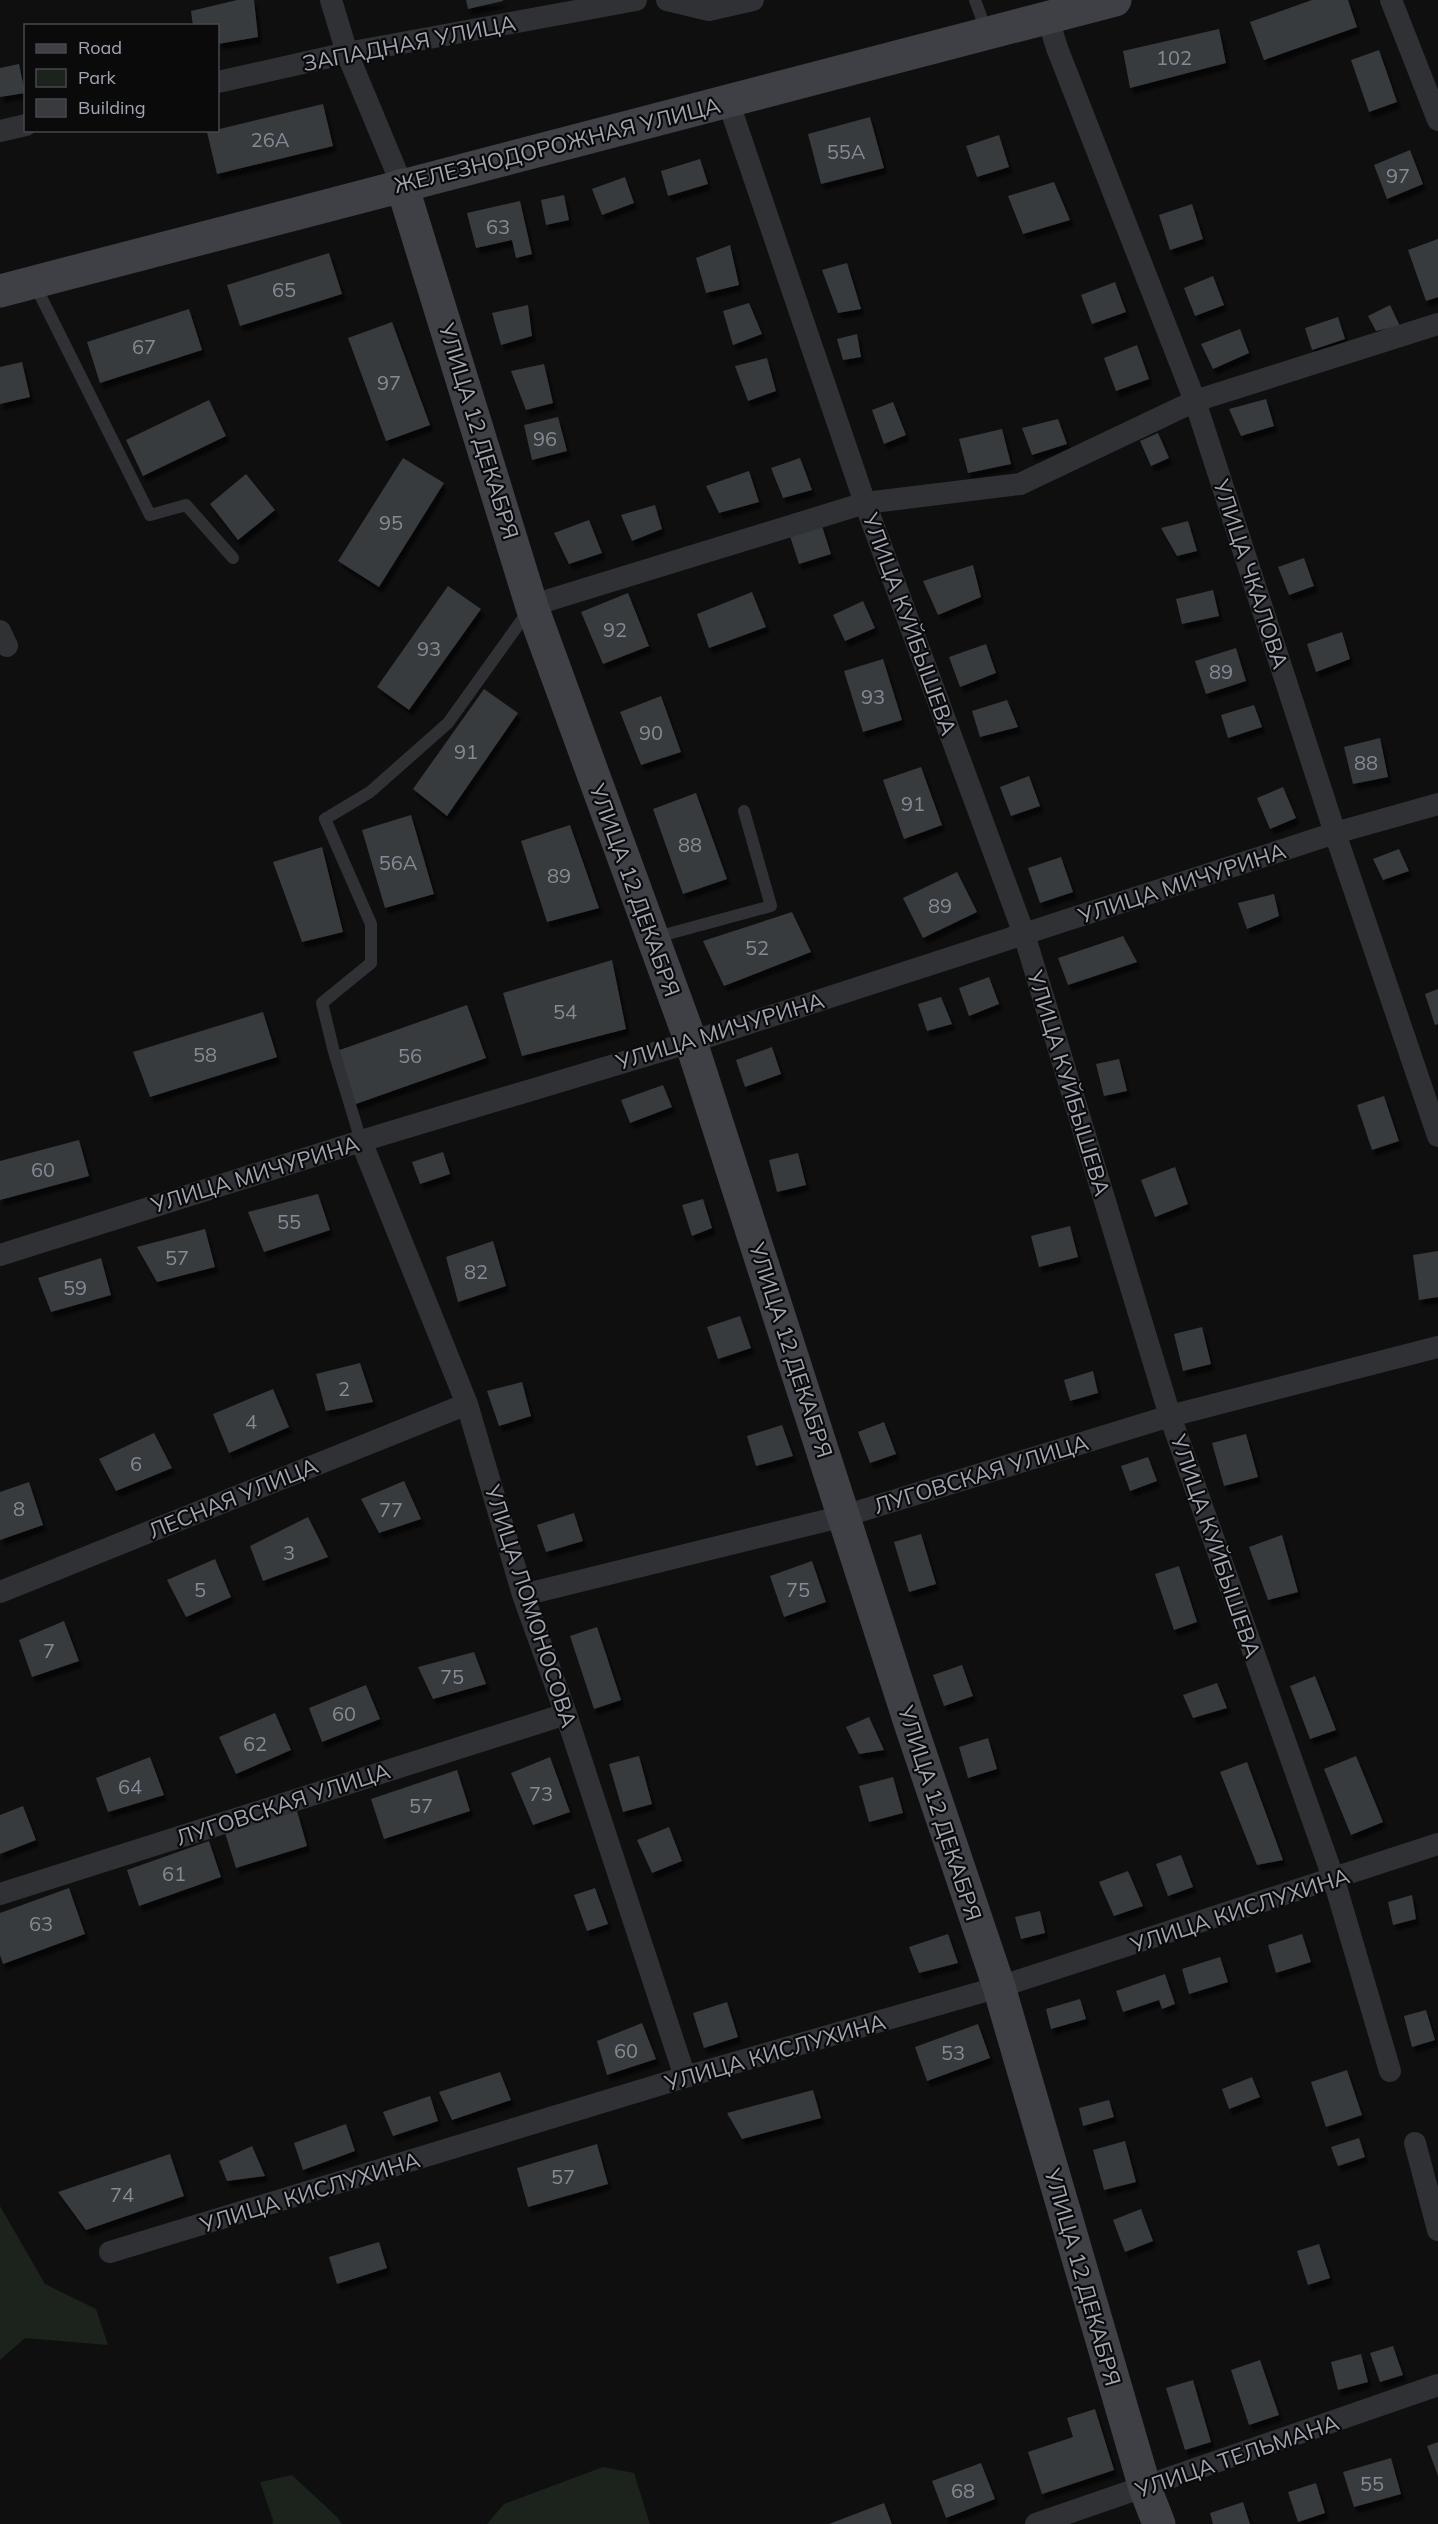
<svg xmlns="http://www.w3.org/2000/svg" width="1438" height="2524" viewBox="0 0 1438 2524" font-family="Mulish,sans-serif">
	<defs>
		<filter id="shadow"><feDropShadow dx="3.5" dy="6" stdDeviation="1.5" flood-color="#0009"/></filter>
	</defs>
	<rect width="100%" height="100%" fill="#0f0f10"/>
	<path fill="#1b231c" d="M0,2206L45,2284L96,2309L108,2345L25,2338L0,2360Z
		M603,2467L634,2473L650,2524H487L504,2504Z
		M292,2475L337,2517L342,2524H272L273,2520L260,2482Z"/>
	<path fill="#393a3d" filter="url(#shadow)" d="M237,0H254L258,37L218,44V26H193L191,11Z
		M466,0H503V1L468,9Z
		M1312,0H1348L1357,27L1264,60L1250,22Z
		M1219,29L1226,63L1130,88L1123,51Z
		M1379,50L1397,102L1369,112L1351,60Z
		M19,64L25,93L0,97V68Z
		M323,104L333,146L217,174L207,132Z
		M870,117L884,168L821,184L808,134Z
		M999,135L1009,167L977,177L966,146Z
		M1410,150L1423,184L1387,199L1374,165Z
		M700,159L708,184L668,196L661,171Z
		M625,177L634,203L602,215L592,189Z
		M1054,182L1070,220L1023,234L1008,196Z
		M564,195L569,220L546,225L541,200Z
		M520,201L532,254L516,258L512,240L476,248L467,213Z
		M1192,204L1203,239L1170,250L1159,215Z
		M1438,239V297L1426,301L1408,250Z
		M730,245L739,285L706,293L696,258Z
		M329,253L342,294L240,326L227,285Z
		M847,263L861,309L838,313L822,270Z
		M1213,276L1224,305L1195,316L1184,288Z
		M1115,282L1126,312L1092,324L1081,295Z
		M749,303L762,334L733,345L723,311Z
		M528,305L532,336L501,345L492,313Z
		M1390,305L1400,326L1376,331L1368,316Z
		M189,309L202,350L100,383L87,342Z
		M1338,317L1345,339L1312,350L1305,328Z
		M392,322L430,425L386,441L348,338Z
		M1240,329L1249,353L1213,369L1201,344Z
		M857,334L861,357L843,360L837,339Z
		M1137,345L1149,379L1116,391L1104,358Z
		M767,358L776,391L748,401L735,366Z
		M22,362L30,397L0,404V367Z
		M544,364L553,403L526,410L511,371Z
		M1266,399L1274,426L1241,436L1229,409Z
		M209,400L226,436L143,476L126,440Z
		M893,402L906,435L884,444L872,410Z
		M558,417L567,451L532,460L524,425Z
		M1058,419L1067,444L1032,455L1022,428Z
		M1002,429L1011,464L968,473L959,439Z
		M1158,433L1169,458L1151,466L1140,441Z
		M403,458L444,483L379,587L338,561Z
		M800,458L812,490L783,498L771,468Z
		M749,471L759,502L719,513L706,486Z
		M246,474L275,510L238,540L210,504Z
		M655,505L662,529L632,541L621,515Z
		M589,520L602,553L569,564L554,533Z
		M1188,521L1197,551L1177,556L1161,528Z
		M821,523L831,554L799,564L789,533Z
		M1304,558L1314,586L1289,595L1278,567Z
		M973,565L981,597L938,615L923,581Z
		M448,586L481,609L409,710L377,687Z
		M1213,590L1219,616L1182,624L1176,599Z
		M752,592L766,627L709,648L697,614Z
		M628,593L649,646L603,664L581,612Z
		M863,601L875,628L845,641L833,615Z
		M1342,632L1350,659L1316,672L1307,644Z
		M986,644L996,673L960,687L949,657Z
		M1236,648L1246,681L1206,694L1195,661Z
		M883,659L902,720L863,732L844,671Z
		M484,689L518,713L447,816L413,789Z
		M661,696L681,752L641,765L620,712Z
		M1007,700L1018,727L980,737L972,711Z
		M1254,705L1262,727L1228,738L1221,715Z
		M1380,738L1388,777L1353,784L1344,747Z
		M921,767L942,825L904,839L883,780Z
		M1029,776L1040,806L1011,816L1000,787Z
		M1283,787L1296,818L1270,829L1257,798Z
		M696,793L727,879L683,894L653,809Z
		M411,815L434,894L385,908L362,830Z
		M570,825L599,908L547,922L521,841Z
		M322,847L343,932L302,942L273,862Z
		M1399,849L1409,871L1383,880L1373,859Z
		M1061,857L1073,892L1040,903L1028,868Z
		M957,872L977,912L923,938L903,898Z
		M1274,894L1279,916L1247,929L1238,903Z
		M792,912L811,952L724,986L703,941Z
		M1123,936L1137,962L1068,985L1058,958Z
		M612,960L626,1029L522,1056L503,993Z
		M989,977L999,1004L969,1016L959,988Z
		M1438,989V1024L1435,1025L1425,994Z
		M941,997L952,1024L927,1031L918,1004Z
		M467,1005L486,1058L353,1105L334,1052Z
		M263,1012L277,1057L150,1097L133,1052Z
		M772,1047L781,1074L745,1087L736,1060Z
		M1119,1059L1127,1091L1104,1096L1096,1064Z
		M663,1085L672,1107L630,1123L621,1100Z
		M1384,1096L1399,1141L1372,1150L1357,1105Z
		M79,1140L89,1176L0,1200V1161Z
		M443,1152L450,1174L420,1184L412,1162Z
		M798,1153L806,1185L777,1192L769,1160Z
		M1175,1167L1188,1204L1155,1217L1141,1180Z
		M318,1194L330,1230L264,1252L248,1212Z
		M703,1199L712,1228L692,1236L682,1205Z
		M1070,1226L1078,1257L1039,1267L1031,1236Z
		M205,1229L215,1267L157,1282L137,1247Z
		M493,1241L506,1286L458,1302L446,1257Z
		M1438,1251V1297L1419,1300L1413,1255Z
		M101,1258L111,1295L51,1312L38,1278Z
		M740,1316L751,1348L718,1359L707,1327Z
		M1202,1327L1211,1364L1183,1371L1174,1334Z
		M360,1363L373,1402L326,1411L316,1374Z
		M1093,1371L1098,1393L1070,1401L1064,1380Z
		M522,1382L531,1416L499,1426L487,1391Z
		M273,1389L289,1427L229,1453L213,1414Z
		M884,1422L896,1454L870,1463L858,1432Z
		M782,1425L793,1456L756,1466L747,1436Z
		M154,1433L172,1468L116,1491L99,1459Z
		M1246,1434L1258,1477L1224,1486L1212,1443Z
		M1148,1457L1157,1481L1130,1491L1121,1466Z
		M404,1481L421,1519L379,1533L361,1499Z
		M29,1482L43,1525L0,1540V1492Z
		M574,1513L583,1541L546,1552L537,1525Z
		M308,1517L328,1557L263,1581L250,1546Z
		M921,1534L936,1584L909,1592L894,1542Z
		M1282,1535L1298,1592L1268,1600L1249,1547Z
		M215,1559L231,1597L186,1617L167,1580Z
		M812,1561L826,1602L784,1617L770,1576Z
		M1179,1566L1197,1622L1174,1630L1155,1574Z
		M64,1621L79,1661L32,1677L19,1640Z
		M597,1627L621,1700L594,1709L570,1636Z
		M474,1652L486,1684L433,1699L418,1667Z
		M962,1665L973,1696L944,1706L933,1675Z
		M1315,1676L1336,1730L1310,1739L1290,1686Z
		M1217,1683L1227,1708L1193,1718L1183,1695Z
		M366,1685L380,1719L322,1742L309,1708Z
		M275,1713L291,1750L236,1774L219,1737Z
		M869,1717L884,1750L859,1754L846,1727Z
		M988,1738L997,1769L968,1778L959,1747Z
		M639,1756L652,1804L623,1812L609,1764Z
		M1356,1756L1383,1822L1351,1835L1324,1769Z
		M150,1757L164,1795L108,1812L96,1778Z
		M550,1757L570,1812L533,1825L511,1773Z
		M1247,1762L1283,1860L1257,1865L1220,1772Z
		M457,1770L470,1811L384,1839L371,1799Z
		M893,1777L903,1813L869,1822L859,1786Z
		M23,1806L36,1840L0,1854V1815Z
		M297,1811L307,1846L236,1868L225,1833Z
		M669,1827L682,1861L652,1873L637,1840Z
		M209,1841L221,1877L139,1906L127,1870Z
		M1181,1855L1193,1887L1168,1896L1156,1864Z
		M1128,1871L1143,1906L1114,1916L1099,1882Z
		M69,1888L85,1934L3,1964L0,1955V1913Z
		M595,1888L608,1924L587,1931L574,1895Z
		M1412,1895L1416,1919L1393,1925L1388,1902Z
		M1040,1911L1045,1933L1021,1939L1015,1917Z
		M948,1934L958,1963L919,1973L909,1947Z
		M1302,1934L1311,1962L1276,1973L1268,1945Z
		M1220,1957L1228,1982L1189,1994L1182,1969Z
		M1165,1974L1175,2004L1162,2009L1159,2000L1123,2012L1116,1991Z
		M1080,1999L1086,2019L1051,2029L1046,2009Z
		M727,2002L738,2037L704,2048L693,2013Z
		M1426,2010L1435,2040L1412,2047L1404,2016Z
		M642,2023L656,2059L607,2075L597,2041Z
		M978,2024L990,2058L927,2081L915,2047Z
		M1347,2070L1362,2115L1326,2127L1311,2082Z
		M500,2072L511,2100L452,2120L439,2092Z
		M1252,2077L1260,2097L1229,2109L1222,2089Z
		M813,2090L821,2118L742,2139L727,2113Z
		M430,2096L438,2121L393,2136L383,2112Z
		M1109,2100L1114,2117L1083,2126L1079,2108Z
		M346,2124L355,2151L303,2170L294,2143Z
		M1359,2138L1365,2157L1338,2166L1331,2147Z
		M1125,2141L1136,2182L1104,2190L1093,2150Z
		M597,2144L608,2184L528,2207L517,2168Z
		M252,2146L265,2176L227,2181L219,2161Z
		M170,2154L184,2196L86,2230L58,2192Z
		M1141,2209L1153,2241L1125,2252L1113,2220Z
		M379,2242L387,2268L337,2284L329,2257Z
		M1319,2244L1330,2278L1308,2285L1297,2251Z
		M1393,2346L1403,2375L1380,2382L1370,2353Z
		M1361,2354L1368,2382L1338,2390L1331,2362Z
		M1260,2360L1279,2415L1249,2425L1231,2370Z
		M1193,2380L1211,2442L1185,2450L1166,2388Z
		M1095,2409L1114,2470L1042,2494L1028,2452L1073,2437L1067,2418Z
		M1438,2442V2476L1427,2446Z
		M1391,2458L1401,2494L1354,2507L1343,2472Z
		M981,2463L995,2499L946,2518L932,2481Z
		M1316,2483L1325,2513L1298,2522L1288,2492Z
		M1243,2502L1250,2524H1213L1210,2513Z
		M884,2503L892,2524H829Z"/>
	<g fill="none" stroke-linecap="round" stroke-linejoin="round">
		<path stroke="#303135" stroke-width="12" d="M975,0L987,33
			M34,283L150,515L186,505L233,558
			M653,938L771,906L744,811
			M361,1141L334,1052L322,1003L371,963V924L325,819L370,792L448,723L529,610"/>
		<path stroke="#303135" stroke-width="22" d="M331,0L347,53L402,185
			M667,0L709,10L753,0
			M1391,0L1438,120
			M1048,19L1057,48L1195,401L1335,833L1438,1136
			M218,82L347,53L636,0
			M728,101L865,503L1024,934L1170,1416L1334,1880L1390,2071
			M0,131L26,125
			M533,605L865,503L1020,484L1195,401L1438,324
			M0,631L7,646
			M361,1141L467,1404L523,1595L566,1714L685,2077
			M0,1255L361,1141L691,1042L1335,833L1438,804
			M0,1592L467,1404
			M523,1595L844,1516L1170,1416L1438,1347
			M0,1894L566,1714
			M1415,2143L1438,2230
			M110,2252L685,2077L999,1987L1438,1844
			M1036,2524L1438,2385"/>
		<path stroke="#3e4045" stroke-width="33" d="M402,185L532,607L691,1042L910,1723L999,1987L1145,2488L1159,2524
			M0,291L1115,0"/>
	</g>
	<g text-anchor="middle" dominant-baseline="central" stroke-width="4.5" stroke-linejoin="round" paint-order="stroke">
		<g font-size="20" fill="#868a94">
			<text x="1174" y="57">102</text>
			<text x="270" y="139">26А</text>
			<text x="846" y="151">55А</text>
			<text x="1398" y="175">97</text>
			<text x="498" y="226">63</text>
			<text x="284" y="289">65</text>
			<text x="144" y="346">67</text>
			<text x="389" y="382">97</text>
			<text x="545" y="438">96</text>
			<text x="391" y="522">95</text>
			<text x="615" y="629">92</text>
			<text x="429" y="648">93</text>
			<text x="1221" y="671">89</text>
			<text x="873" y="696">93</text>
			<text x="651" y="732">90</text>
			<text x="466" y="751">91</text>
			<text x="1366" y="762">88</text>
			<text x="913" y="803">91</text>
			<text x="690" y="844">88</text>
			<text x="398" y="862">56А</text>
			<text x="559" y="875">89</text>
			<text x="940" y="905">89</text>
			<text x="757" y="947">52</text>
			<text x="565" y="1011">54</text>
			<text x="205" y="1054">58</text>
			<text x="410" y="1055">56</text>
			<text x="43" y="1169">60</text>
			<text x="289" y="1221">55</text>
			<text x="177" y="1257">57</text>
			<text x="476" y="1271">82</text>
			<text x="75" y="1287">59</text>
			<text x="344" y="1388">2</text>
			<text x="251" y="1421">4</text>
			<text x="136" y="1463">6</text>
			<text x="19" y="1508">8</text>
			<text x="391" y="1509">77</text>
			<text x="289" y="1552">3</text>
			<text x="200" y="1589">5</text>
			<text x="798" y="1589">75</text>
			<text x="49" y="1650">7</text>
			<text x="452" y="1676">75</text>
			<text x="344" y="1713">60</text>
			<text x="255" y="1743">62</text>
			<text x="130" y="1786">64</text>
			<text x="541" y="1793">73</text>
			<text x="421" y="1805">57</text>
			<text x="174" y="1873">61</text>
			<text x="41" y="1923">63</text>
			<text x="626" y="2050">60</text>
			<text x="953" y="2052">53</text>
			<text x="563" y="2176">57</text>
			<text x="122" y="2194">74</text>
			<text x="1372" y="2483">55</text>
			<text x="963" y="2490">68</text>
		</g>
		<g font-size="22" fill="#a0a5b1" stroke="#0a0a0b">
			<text transform="translate(409 43) rotate(-11)">ЗАПАДНАЯ УЛИЦА</text>
			<text transform="translate(557 145) rotate(-14)">ЖЕЛЕЗНОДОРОЖНАЯ УЛИЦА</text>
			<text transform="translate(479 431) rotate(73)">УЛИЦА 12 ДЕКАБРЯ</text>
			<text transform="translate(1251 574) rotate(72)">УЛИЦА ЧКАЛОВА</text>
			<text transform="translate(910 624) rotate(70)">УЛИЦА КУЙБЫШЕВА</text>
			<text transform="translate(1182 883) rotate(-18)">УЛИЦА МИЧУРИНА</text>
			<text transform="translate(635 890) rotate(70)">УЛИЦА 12 ДЕКАБРЯ</text>
			<text transform="translate(720 1031) rotate(-17)">УЛИЦА МИЧУРИНА</text>
			<text transform="translate(1069 1083) rotate(73)">УЛИЦА КУЙБЫШЕВА</text>
			<text transform="translate(255 1174) rotate(-17)">УЛИЦА МИЧУРИНА</text>
			<text transform="translate(791 1350) rotate(72)">УЛИЦА 12 ДЕКАБРЯ</text>
			<text transform="translate(981 1474) rotate(-17)">ЛУГОВСКАЯ УЛИЦА</text>
			<text transform="translate(233 1498) rotate(-22)">ЛЕСНАЯ УЛИЦА</text>
			<text transform="translate(1216 1546) rotate(71)">УЛИЦА КУЙБЫШЕВА</text>
			<text transform="translate(531 1606) rotate(72)">УЛИЦА ЛОМОНОСОВА</text>
			<text transform="translate(283 1804) rotate(-18)">ЛУГОВСКАЯ УЛИЦА</text>
			<text transform="translate(940 1813) rotate(72)">УЛИЦА 12 ДЕКАБРЯ</text>
			<text transform="translate(1240 1910) rotate(-18)">УЛИЦА КИСЛУХИНА</text>
			<text transform="translate(775 2052) rotate(-16)">УЛИЦА КИСЛУХИНА</text>
			<text transform="translate(310 2192) rotate(-17)">УЛИЦА КИСЛУХИНА</text>
			<text transform="translate(1083 2277) rotate(74)">УЛИЦА 12 ДЕКАБРЯ</text>
			<text transform="translate(1237 2456) rotate(-19)">УЛИЦА ТЕЛЬМАНА</text>
		</g>
	</g>
	<rect x="24" y="24" width="195" height="108" fill="#0a0a0b" stroke="#46484d" stroke-width="1.5"/>
	<rect x="36" y="44" width="30" height="9" fill="#3e4045" stroke="#46484d" stroke-width="1.5"/>
	<text x="78" y="54" font-size="18" fill="#a0a5b1">Road</text>
	<rect x="36" y="69" width="30" height="18" fill="#1b231c" stroke="#46484d" stroke-width="1.5"/>
	<text x="78" y="84" font-size="18" fill="#a0a5b1">Park</text>
	<rect x="36" y="99" width="30" height="18" fill="#393a3d" stroke="#46484d" stroke-width="1.5"/>
	<text x="78" y="114" font-size="18" fill="#a0a5b1">Building</text>
</svg>
